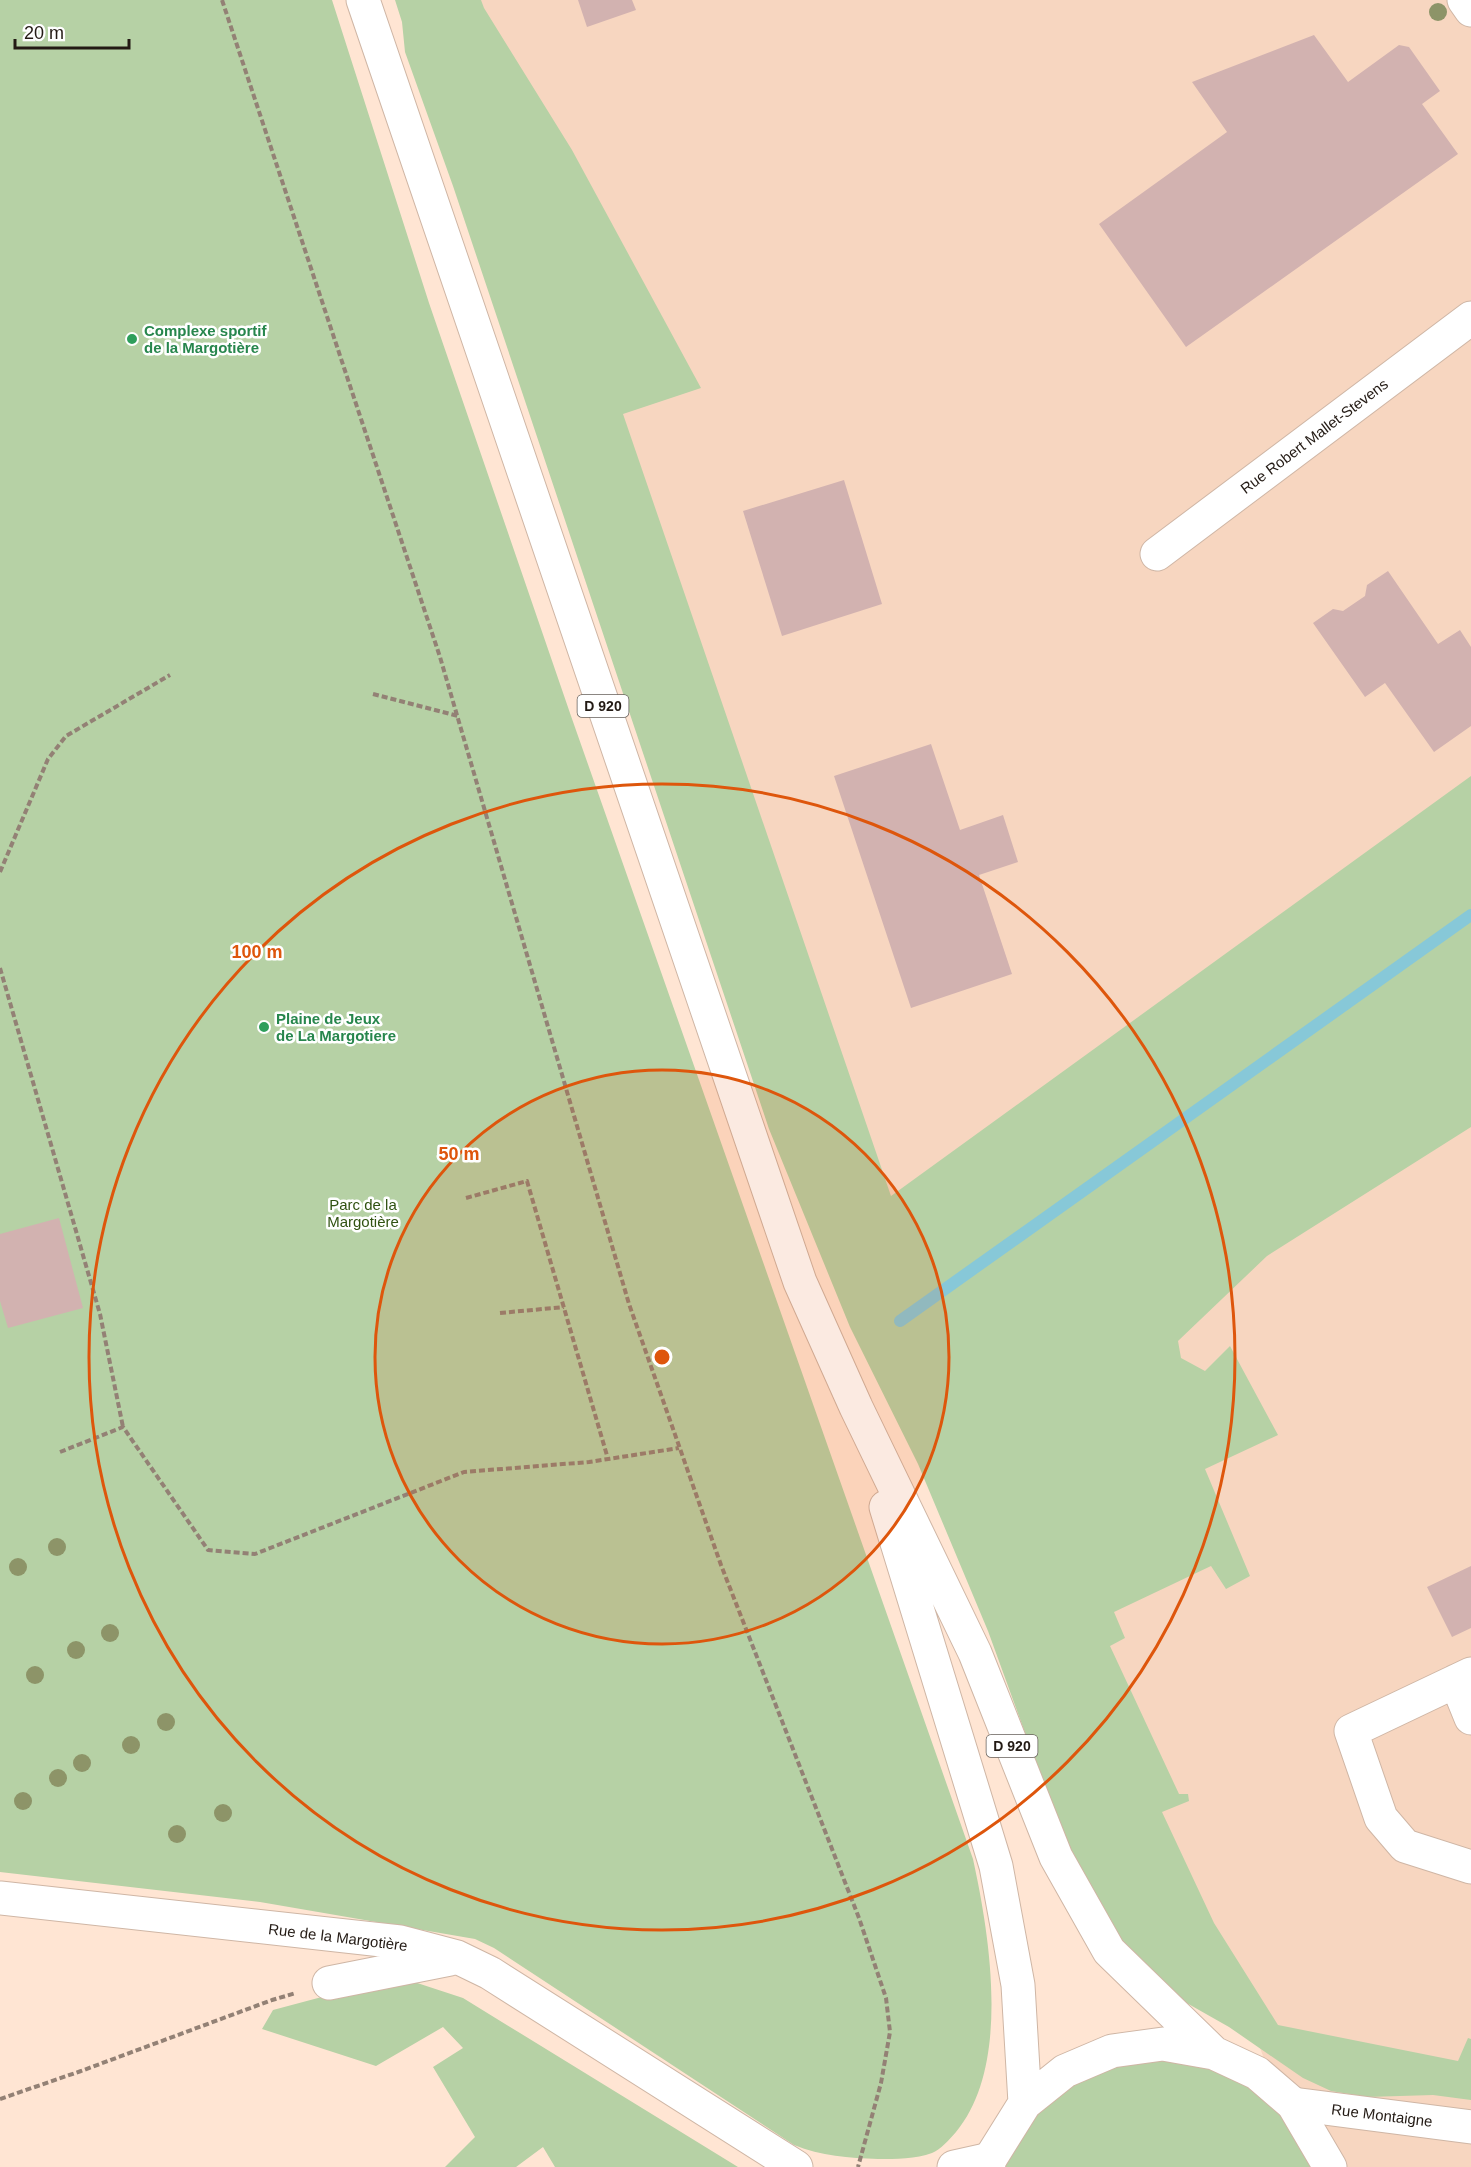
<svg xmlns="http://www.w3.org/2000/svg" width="1471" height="2167" viewBox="0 0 1471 2167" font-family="Helvetica,sans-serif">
	<rect width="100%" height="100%" fill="#ffe5d3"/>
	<path fill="#f7d6c0" d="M464,0H1471V2167H1303L1250,2020L1117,1837Z"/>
	<path fill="#b6d1a5" d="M0,0H332L429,303L571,716L973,1859C990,1937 1011,2066 956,2132C950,2139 940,2150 932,2153C916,2159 896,2159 878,2159C849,2158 821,2156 794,2145L494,1948L475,1939L260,1902L0,1872Z
		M395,0H481L484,8L572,150L701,388L623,414L891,1196L1471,776V1127L1267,1256L1178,1341L1181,1358L1205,1371L1230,1346L1278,1435L1205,1469L1250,1576L1226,1589L1211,1566L1114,1612L1125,1638L1110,1646L1179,1794H1188L1189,1801L1162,1812L1214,1923L1278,2025L1458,2061L1468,2038L1471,2039V2100L1433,2095L1367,2097L1331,2091L1303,2078L1229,2027L1169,1993L1129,1956L1063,1837L988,1631L918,1464L850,1327L769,1129L453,186L405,52L402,22Z
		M405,1979L463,1998L738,2167H555L543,2147L516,2167H445L475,2137L433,2067L463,2048L443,2027L376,2066L262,2029L273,2010L333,1994Z
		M1112,2051L1257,2073L1330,2167H988L1025,2103Z"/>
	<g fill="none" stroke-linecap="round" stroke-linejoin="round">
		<path stroke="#87c8d8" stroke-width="12" d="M900,1321L1471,915"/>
	</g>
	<path fill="#d2b2b0" d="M578,0H632L636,10L587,27Z
		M1314,35L1348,82L1399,45L1409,47L1440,91L1422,104L1458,154L1186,347L1099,224L1227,132L1192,82Z
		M844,480L882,604L782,636L743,511Z
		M1388,571L1438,644L1460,630L1471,647V726L1434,752L1385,683L1365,697L1313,623L1333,609L1343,611L1365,596L1367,585Z
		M931,744L960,830L1003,815L1018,862L979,875L1012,974L911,1008L834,776Z
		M59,1218L83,1308L8,1328L0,1301V1234Z
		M1471,1566V1628L1452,1637L1427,1587Z"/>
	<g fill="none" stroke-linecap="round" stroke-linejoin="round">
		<defs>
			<path id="minor" d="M1464,0L1471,10
				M1157,554L1471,318
				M1471,1674L1351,1731L1381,1818L1405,1846L1471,1867
				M1456,1681L1471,1718
				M0,1898L400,1942L457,1957L490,1973L796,2167
				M329,1983L450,1959
				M1293,2104L1471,2127
				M954,2167L990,2159"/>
			<path id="major" d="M363,0L800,1282L856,1407L975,1653L1056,1857L1109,1951L1214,2053
				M886,1507L996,1866L1018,1985L1025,2103
				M988,2167L990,2159L1025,2103L1065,2071L1112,2051L1163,2044L1214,2053L1257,2073L1293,2104L1330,2167"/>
		</defs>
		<use href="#minor" stroke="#cfb6a5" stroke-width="35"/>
		<use href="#major" stroke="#cfb6a5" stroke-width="35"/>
		<path stroke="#938175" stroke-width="4" stroke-dasharray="6 3" stroke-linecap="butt" d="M222,0L440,657L629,1304L721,1565L859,1918L886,1998L890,2032L881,2083L858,2167
			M373,694L458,716
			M0,872L48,759L66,736L170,675
			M0,968L100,1314L123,1427
			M466,1198L527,1181L608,1459
			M500,1313L564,1307
			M60,1452L123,1427L208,1550L255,1554L464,1472L589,1462L679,1448
			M0,2099L81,2071L272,2000L296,1993"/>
		<use href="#minor" stroke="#fff" stroke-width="33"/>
		<use href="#major" stroke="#fff" stroke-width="33"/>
	</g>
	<g fill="#8d9468">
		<circle cx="1438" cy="12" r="9"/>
		<circle cx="57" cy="1547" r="9"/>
		<circle cx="18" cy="1567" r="9"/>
		<circle cx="110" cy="1633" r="9"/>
		<circle cx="76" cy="1650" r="9"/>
		<circle cx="35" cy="1675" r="9"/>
		<circle cx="166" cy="1722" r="9"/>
		<circle cx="131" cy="1745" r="9"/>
		<circle cx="82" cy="1763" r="9"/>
		<circle cx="58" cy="1778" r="9"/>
		<circle cx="23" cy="1801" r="9"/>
		<circle cx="223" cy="1813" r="9"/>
		<circle cx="177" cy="1834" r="9"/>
	</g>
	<circle cx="662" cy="1357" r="287" fill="#de560c" fill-opacity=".12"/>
	<g fill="none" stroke="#de560c" stroke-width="3">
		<circle cx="662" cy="1357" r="287"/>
		<circle cx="662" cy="1357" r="573"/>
	</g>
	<g fill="#2e9e5b" stroke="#fff" stroke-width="2">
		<circle cx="132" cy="339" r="6"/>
		<circle cx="264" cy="1027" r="6"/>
	</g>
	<g text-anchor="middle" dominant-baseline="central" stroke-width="5" stroke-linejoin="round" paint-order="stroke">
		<g fill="#fff" stroke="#655f5a" stroke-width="1.5">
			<rect x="577.5" y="695" width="51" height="22" rx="4.5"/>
			<rect x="986.5" y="1735" width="51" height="22" rx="4.5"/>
		</g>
		<g font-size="14" font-weight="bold" fill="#231a14">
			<text x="603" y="706">D 920</text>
			<text x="1012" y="1746">D 920</text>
		</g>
		<g font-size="15" font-weight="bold" fill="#27864d" stroke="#fff" text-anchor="start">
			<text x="144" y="330">Complexe sportif<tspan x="144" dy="17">de la Margotière</tspan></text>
			<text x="276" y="1018">Plaine de Jeux<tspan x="276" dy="17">de La Margotiere</tspan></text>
		</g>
		<g font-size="15" fill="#231a14" stroke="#fff">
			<text transform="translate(1314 436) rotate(-37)">Rue Robert Mallet-Stevens</text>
			<text transform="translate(338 1937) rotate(7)">Rue de la Margotière</text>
			<text transform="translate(1382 2115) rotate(7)">Rue Montaigne</text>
		</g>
		<g font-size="15" fill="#305211" stroke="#fff">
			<text x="363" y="1204">Parc de la<tspan x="363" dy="17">Margotière</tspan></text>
		</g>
	</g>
	<circle cx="662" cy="1357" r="9" fill="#de560c" stroke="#fff" stroke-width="3"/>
	<g font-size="18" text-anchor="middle" font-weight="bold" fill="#de560c" stroke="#fff" stroke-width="5" stroke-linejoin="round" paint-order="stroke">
		<text x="257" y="958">100 m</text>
		<text x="459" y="1160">50 m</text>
	</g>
	<path d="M15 39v9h114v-9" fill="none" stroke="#231a14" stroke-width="3"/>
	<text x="24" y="39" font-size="18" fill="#231a14" stroke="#ffffff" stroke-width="4.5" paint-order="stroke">20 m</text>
</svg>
